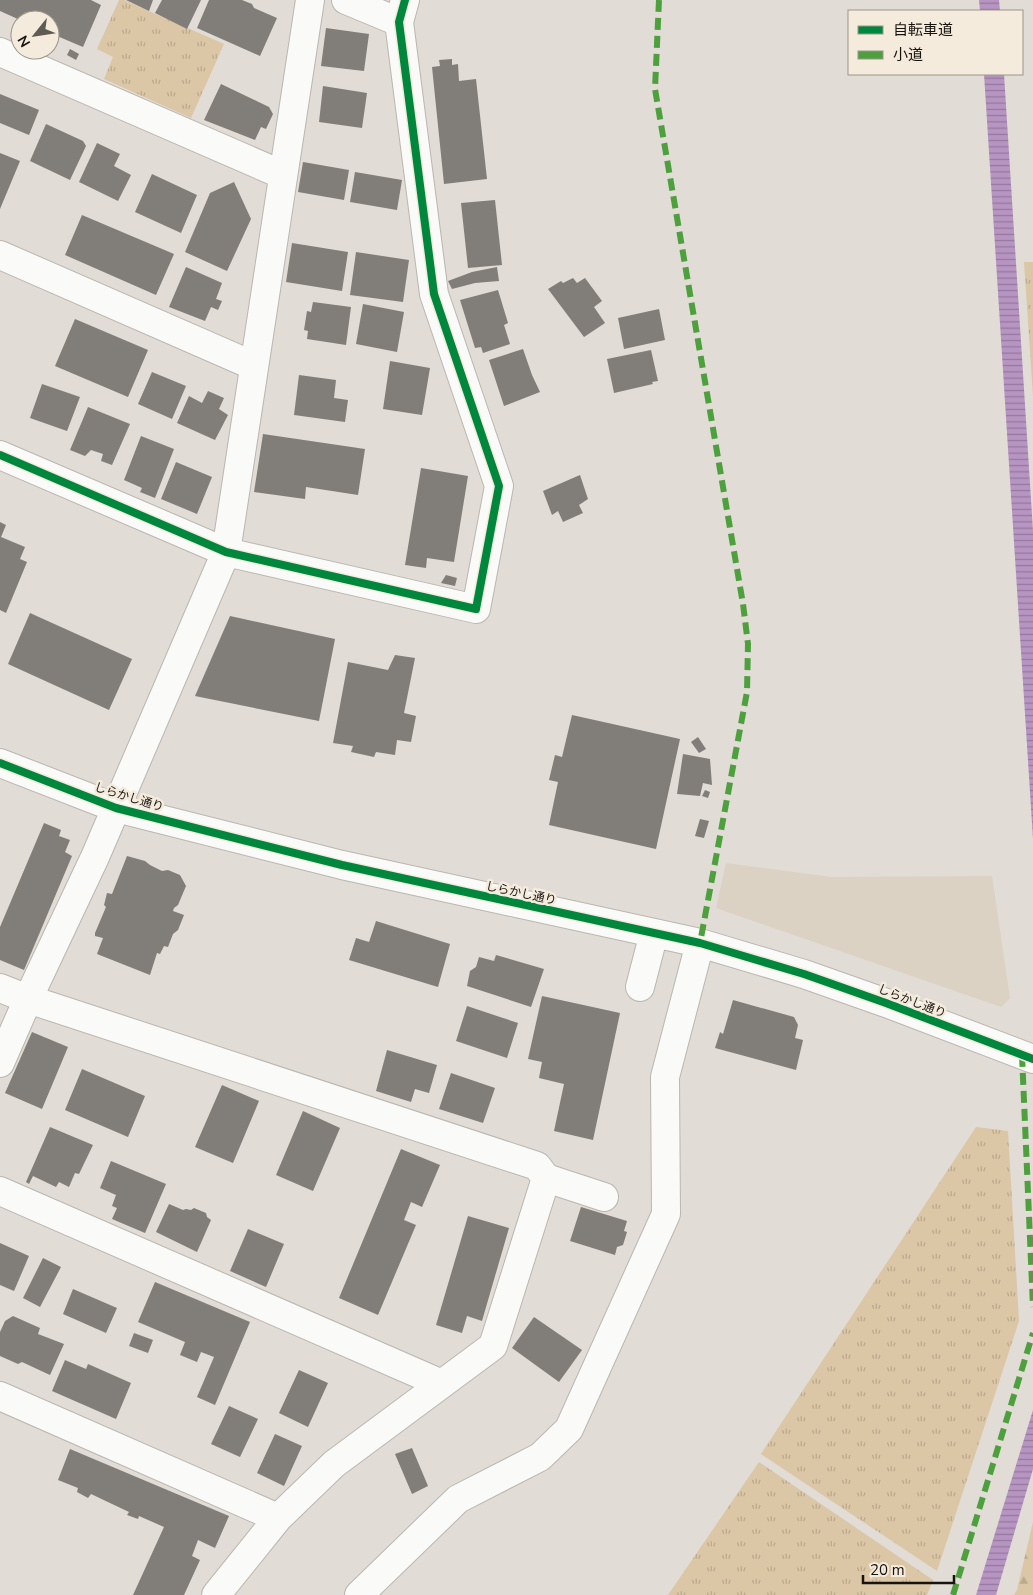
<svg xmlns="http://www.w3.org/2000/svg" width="1033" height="1595" viewBox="0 0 1033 1595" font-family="'Nunito Sans','Noto Sans JP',sans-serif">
	<defs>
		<pattern id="grass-tufts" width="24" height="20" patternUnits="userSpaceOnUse" patternTransform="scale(1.25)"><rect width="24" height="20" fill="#dbc6a5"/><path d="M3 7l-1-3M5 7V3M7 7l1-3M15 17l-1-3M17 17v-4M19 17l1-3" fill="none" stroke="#bba98d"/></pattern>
		<pattern id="forest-firs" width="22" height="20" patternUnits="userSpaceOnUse" patternTransform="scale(1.25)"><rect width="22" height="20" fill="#dbc6a5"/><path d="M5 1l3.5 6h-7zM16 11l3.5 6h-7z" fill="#bba98d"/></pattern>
		<pattern id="water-rules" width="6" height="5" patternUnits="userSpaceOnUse" patternTransform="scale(1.25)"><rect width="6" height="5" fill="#b795c2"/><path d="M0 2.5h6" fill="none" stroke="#94789c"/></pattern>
	</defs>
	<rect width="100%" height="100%" fill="#e1dcd5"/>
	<path fill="#dcd2c4" d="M726,863L831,877L992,876L1010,998L1001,1007L716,908Z"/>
	<path fill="url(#grass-tufts)" d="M119,0H124L224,44L191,118L104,79L113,57L97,49Z
		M1024,262H1033V396Z
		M976,1127L1008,1131L1019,1321L937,1571L761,1454Z
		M759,1462L933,1580L927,1595H668Z"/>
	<path fill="url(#forest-firs)" d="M1033,1522V1595H1014L1017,1590Z"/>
	<path fill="url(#water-rules)" d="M979,0H999L1000,11H980Z
		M984,74H1004L1033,531V839Z
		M1033,1410V1469L996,1595H976Z"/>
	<path fill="#817d78" d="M0,0H91L101,5L83,47L50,33V20H20L0,11Z
		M126,0H153L149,11Z
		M162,0H201L187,29L155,13Z
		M209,0H242L252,4L254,8L277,18L260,56L197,28Z
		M326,28L369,34L364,71L321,66Z
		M70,49L79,54L76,60L67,55Z
		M452,59V65L458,64L459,81L476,79L487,179L444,184L432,67L440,66L439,60Z
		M221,84L269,107L273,114L266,129L261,127L255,140L204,120Z
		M323,86L367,93L362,128L319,122Z
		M0,94L39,110L29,135L0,123Z
		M46,124L83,141L86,146L70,180L30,161Z
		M97,143L120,154L114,166L131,175L118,201L79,182Z
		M0,153L20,161L0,209Z
		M303,162L349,170L344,200L298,192Z
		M355,172L402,180L397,210L350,202Z
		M152,174L197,195L181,233L135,212Z
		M234,182L251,219L227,271L185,252L210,193Z
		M495,200L502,265L468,268L461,203Z
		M82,215L174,254L156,295L65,255Z
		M292,243L348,252L342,291L286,282Z
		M356,252L409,260L403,302L350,295Z
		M186,267L222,283L216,299L222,301L218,310L211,307L205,321L169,307Z
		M497,267L499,281L475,283L452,289L448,281L472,272Z
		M573,278L577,283L585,278L602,301L594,307L605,323L584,337L548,289L561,281L563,283Z
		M498,290L508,323L504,325L510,344L483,353L481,347L475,348L460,300Z
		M313,302L351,307L346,345L307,339L308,331L304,330L307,311L311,312Z
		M363,304L404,312L397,352L356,344Z
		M659,309L665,340L624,349L618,318Z
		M75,319L148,350L128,397L55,366Z
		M523,349L532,375L540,392L504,406L489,360Z
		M651,350L658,381L652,382L653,384L614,393L607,359Z
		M390,361L430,368L422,415L383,409Z
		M152,372L186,386L172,419L138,404Z
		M299,375L336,380L334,398L348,400L345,422L294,415Z
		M42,384L80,397L67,431L30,418Z
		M208,391L224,398L219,409L228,415L215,440L177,423L189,396L202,403Z
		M88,407L130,424L112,465L101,461L103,454L91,450L85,456L70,450Z
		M263,434L365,449L358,495L306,487L305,499L254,492Z
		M141,436L174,449L155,498L140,492L142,488L124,480Z
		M176,462L212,477L197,514L161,499Z
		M421,468L468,476L454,562L427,558L426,568L405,565Z
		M580,475L588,499L579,505L583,513L563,522L558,511L552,515L543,491Z
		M0,522L6,525L1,537L25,547L20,559L27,562L6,613L0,610Z
		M446,575L457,578L455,586L441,583Z
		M30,613L132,659L109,710L8,664Z
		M230,616L335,639L319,721L195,696Z
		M395,655L415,658L404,713L416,716L411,742L397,740L395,755L376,752L374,757L351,752L353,746L333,743L348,662L388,670Z
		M572,715L680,739L656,849L549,825L558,782L549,780L555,755L562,757Z
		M698,737L706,749L699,753L691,742Z
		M683,754L710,759L712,785L703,783L700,796L677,794Z
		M705,790L710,792L708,798L702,796Z
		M700,819L709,821L704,838L695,836Z
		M44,823L61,830L59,836L70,840L65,852L72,856L24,970L0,960V927Z
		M127,856L145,861L150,865L162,871L168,870L180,875L186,886L178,905L174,908L173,911L184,915L178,930L173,934L168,947L164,946L160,954L157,953L150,975L97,954L103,938L95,936V933L106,907L104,905L107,893L112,894Z
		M376,921L450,944L438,987L349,960L356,938L369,942Z
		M496,955L544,969L531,1007L467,986L470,971L476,967L479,957L494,961Z
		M542,996L620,1013L593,1140L554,1131L564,1084L539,1078L542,1062L528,1059Z
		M733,1000L794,1017L798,1025L795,1038L803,1040L796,1070L715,1048L720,1032L723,1034Z
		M467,1006L518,1023L507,1058L456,1041Z
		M32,1032L68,1047L42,1109L5,1093Z
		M387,1050L437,1065L429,1093L415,1089L411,1102L376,1091Z
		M82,1069L145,1096L128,1137L65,1110Z
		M451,1073L495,1088L483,1123L439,1109Z
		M222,1085L259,1101L233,1163L195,1147Z
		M303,1111L340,1128L313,1191L276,1175Z
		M50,1127L93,1145L79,1174L75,1173L69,1187L59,1182L56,1187L33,1176L29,1184L26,1182Z
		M401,1149L440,1165L422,1207L411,1202L404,1220L416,1225L378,1315L339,1298Z
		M111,1161L166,1184L145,1233L112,1219L117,1208L112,1206L116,1195L100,1188Z
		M169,1204L183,1210L186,1209L191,1210L194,1208L206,1213L207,1217L211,1220L197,1252L156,1232Z
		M581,1207L627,1221L624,1231L627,1232L623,1245L617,1247L615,1255L570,1241Z
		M468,1216L509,1228L482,1321L467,1316L462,1333L436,1325Z
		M248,1229L284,1244L266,1287L230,1271Z
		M0,1243L29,1256L14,1291L0,1285Z
		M43,1258L61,1267L40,1307L23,1298Z
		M155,1282L250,1322L215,1405L197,1397L214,1357L201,1352L197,1362L180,1355L185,1342L138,1322Z
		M73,1289L117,1308L106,1333L63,1314Z
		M13,1316L40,1328L38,1334L64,1344L50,1375L22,1362L18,1364L0,1356V1332L5,1321Z
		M534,1317L582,1350L559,1382L512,1348Z
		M134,1333L153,1340L148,1353L129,1346Z
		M65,1360L86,1369L88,1364L131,1383L116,1419L52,1391Z
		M299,1370L328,1383L308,1427L279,1413Z
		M229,1406L258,1419L240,1457L211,1444Z
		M275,1434L302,1446L284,1486L257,1473Z
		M412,1448L428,1486L412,1494L395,1454Z
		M70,1449L229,1516L215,1548L198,1540L192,1556L200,1560L184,1595H133L164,1527L139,1516L138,1519L127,1515L129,1512L91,1494L88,1498L77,1492L78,1488L58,1480Z"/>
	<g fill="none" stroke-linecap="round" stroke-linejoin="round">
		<defs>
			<path id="minor" d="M346,0L399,22
				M0,52L283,175
				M0,255L254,366
				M0,455L226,552L476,609L499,486L434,294L399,22L405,0
				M0,763L116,808L342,865L700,943L804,974L886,1003L1033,1059
				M640,987L654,933
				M0,988L28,999L537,1166L546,1178L604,1197
				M0,1063L28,999L95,857L226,552L310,0
				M0,1191L442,1384
				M0,1396L278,1518
				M216,1595L278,1518L334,1464L493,1346L546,1178
				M359,1595L458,1499L540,1457L569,1429L666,1214L665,1077L700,943"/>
		</defs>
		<use href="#minor" stroke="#bab6b0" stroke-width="30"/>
		<use href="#minor" stroke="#fafaf9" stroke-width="28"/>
		<path stroke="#4ea03f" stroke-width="6" stroke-dasharray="12 6" stroke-linecap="butt" d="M659,0L655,89L743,604L748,644L747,692L700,943
			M1022,1055L1033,1307
			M953,1595L1033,1333"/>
		<defs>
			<path id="cycleway" d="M0,455L226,552L476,609L499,486L434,294L399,22L405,0
				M0,763L116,808L342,865L700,943L804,974L886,1003L1033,1059"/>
		</defs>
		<use href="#cycleway" stroke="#f4ebdc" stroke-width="11"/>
		<use href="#cycleway" stroke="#00873e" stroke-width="8"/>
	</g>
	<g text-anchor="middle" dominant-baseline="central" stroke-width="5" stroke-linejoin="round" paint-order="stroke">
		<g font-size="12" fill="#17140f" stroke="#f4ebdc">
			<text transform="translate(129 797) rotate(17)">しらかし通り</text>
			<text transform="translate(521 893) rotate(12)">しらかし通り</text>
			<text transform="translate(912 1001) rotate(21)">しらかし通り</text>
		</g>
	</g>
	<rect x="848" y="10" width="175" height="65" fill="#f4ebdc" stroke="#9c958a"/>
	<rect x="858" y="26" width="25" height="8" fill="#00873e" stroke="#9c958a"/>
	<text x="893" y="35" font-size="15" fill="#17140f">自転車道</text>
	<rect x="858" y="51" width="25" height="8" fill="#4ea03f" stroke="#9c958a"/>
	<text x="893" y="60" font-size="15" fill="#17140f">小道</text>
	<g transform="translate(35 35) rotate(240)"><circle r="24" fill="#f4ebdc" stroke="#9c958a"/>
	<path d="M0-4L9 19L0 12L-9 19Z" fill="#5e5a54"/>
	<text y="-8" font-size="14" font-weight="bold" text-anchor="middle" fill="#17140f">N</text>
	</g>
	<path d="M863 1575v8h91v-8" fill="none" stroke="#17140f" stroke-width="2.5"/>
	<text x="870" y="1575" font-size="15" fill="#17140f" stroke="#f4ebdc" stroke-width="4" paint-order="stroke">20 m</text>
</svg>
